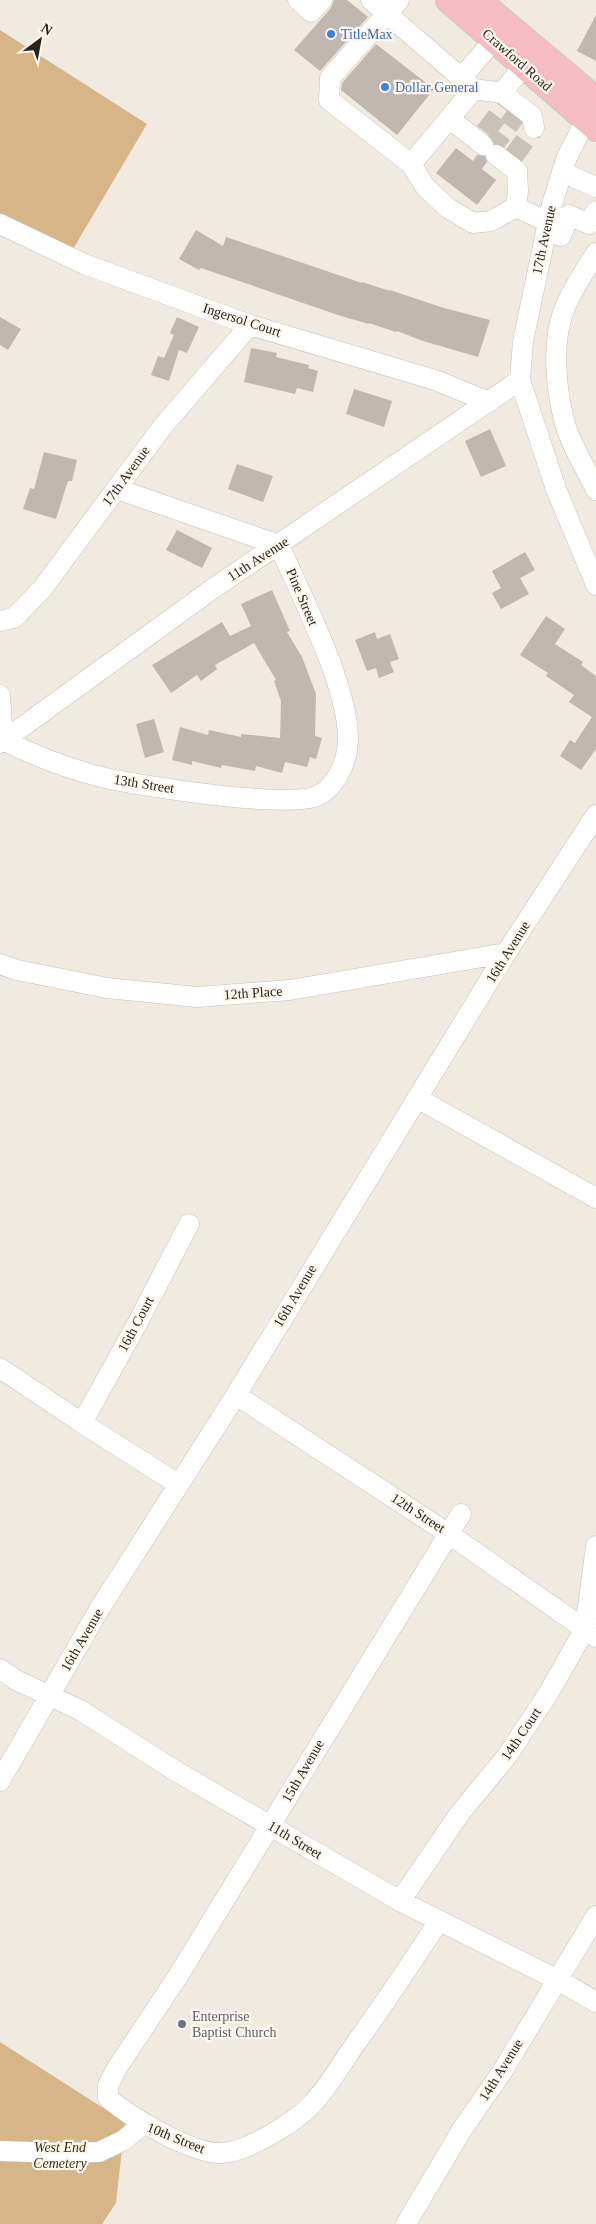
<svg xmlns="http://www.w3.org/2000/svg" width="596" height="2224" viewBox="0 0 596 2224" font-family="'Times New Roman',serif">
	<rect width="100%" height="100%" fill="#f0eae1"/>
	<path fill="#d6b689" d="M0,30L147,124L73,249L0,215Z
		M0,2042L125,2122L116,2203L102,2224H0Z"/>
	<path fill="#c1b7b1" d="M334,0H347L368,17L320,71L294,50L331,8Z
		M596,15V61L577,51Z
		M376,44L434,89L397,135L341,90L342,83Z
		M456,148L473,161L477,155L485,156L487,162L482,169L496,180L477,205L436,173Z
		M196,230L223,246L226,237L362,283V282L390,291V290L444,308L490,320L478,357L423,341L397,331L396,332L369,323V324L341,316L201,268L199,270L179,259Z
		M0,317L21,329L8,350L0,345Z
		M177,317L199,327L187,353L179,350L169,381L151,375L158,356L164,358L174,335L170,333Z
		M251,348L277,353L276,357L309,365L308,368L318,371L313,392L297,388L295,394L244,382Z
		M354,389L392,401L384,427L346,414Z
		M490,429L506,466L481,477L465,441Z
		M44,452L77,460L72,481H68L56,519L23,509L30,488L34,489Z
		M237,464L273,476L263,502L228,489Z
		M177,530L212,548L202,568L166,550Z
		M525,552L535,570L520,578L529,594L501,609L492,593L501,588L492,571Z
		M272,590L290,631L287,632L302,657L316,694L315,736L322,738L316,759L310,757L307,767L285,762L282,773L256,766L255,771L222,765L221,768L192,761V765L172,760L180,727L208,735L209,730L241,737V734L280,738L281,701L274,681L276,680L254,643L215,665L217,669L201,681L197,675L171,693L152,665L222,622L230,636L251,626L241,604Z
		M546,616L565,629L555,644L583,662L581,665L596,676V749L581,770L560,756L570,740L575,743L592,717L569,702L574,695L546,676L548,673L520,655Z
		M375,632L377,639L390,634L399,659L390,662L394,672L379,678L376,668L367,671L355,640Z
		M154,719L164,752L145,758L136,724Z"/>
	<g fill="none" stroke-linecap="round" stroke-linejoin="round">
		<path stroke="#c8c2ba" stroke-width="20" stroke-dasharray="20 10" stroke-linecap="butt" d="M485,132L505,106
			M490,150L517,114
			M513,157L534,128"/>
		<defs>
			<path id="minor" d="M298,0L311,12L322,0
				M371,0L474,89L502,93L524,65
				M399,0L330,78L329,100L411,164L474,89
				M461,78L494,40
				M502,93L532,116L534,128
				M595,111L586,120L567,157L552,204L523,341L520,380L556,489L596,585
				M449,118L483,145
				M496,155L517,171L518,191L516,207
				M411,164L426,188L448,208L473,223L491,221L516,207L548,222
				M562,172L596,187
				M0,224L84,264L250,325L435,380L489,402
				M546,231L561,236L569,215L589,224L596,211
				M596,253C585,271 572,289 564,310C551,344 556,389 565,424C571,445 586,469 596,490
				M0,621L14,618L42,589L163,426L250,325
				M0,695L3,740
				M3,740C35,756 68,769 102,777C138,786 292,810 319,795C334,787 344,768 347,751C356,699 301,596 279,545L117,489
				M0,743L211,590L520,380
				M0,964L17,970L107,988L197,997L290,990L506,953
				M417,1098L596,1198
				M0,1368L82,1423L178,1484
				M236,1395L449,1534L596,1637
				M82,1423L138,1322L189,1224
				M0,1669L16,1680L80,1710L174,1770L400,1901L558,1980L596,2002
				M0,1781L100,1608L236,1395L506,953L596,815
				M400,1901L460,1813L507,1756L548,1694L585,1629L596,1546
				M439,1921C412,1962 385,2003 356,2043C342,2063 330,2084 314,2102C296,2122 245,2154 218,2153C189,2152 130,2117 108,2098V2085L117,2068L178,1976L461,1514
				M0,2151L63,2153L99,2152L124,2140L143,2124
				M406,2224L461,2131L502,2072L596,1916"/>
			<path id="major" d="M449,0L596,128
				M477,0L596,100"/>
		</defs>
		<use href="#minor" stroke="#c6c0b8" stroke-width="21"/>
		<use href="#major" stroke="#cbcac9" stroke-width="28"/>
		<use href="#minor" stroke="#fff" stroke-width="20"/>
		<use href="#major" stroke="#f6bcc4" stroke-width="26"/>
	</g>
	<g fill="#3f7fe0" stroke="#fef7ee" stroke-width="2">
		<circle cx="331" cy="34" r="5"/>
		<circle cx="385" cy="87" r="5"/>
	</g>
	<circle fill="#6b7280" stroke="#fef7ee" stroke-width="2" cx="182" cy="2024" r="5"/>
	<g text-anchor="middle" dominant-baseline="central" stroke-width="4.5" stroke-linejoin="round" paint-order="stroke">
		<g font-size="14" fill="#366cbe" stroke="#fef7ee" text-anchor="start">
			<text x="341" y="34">TitleMax</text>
			<text x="395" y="87">Dollar General</text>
		</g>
		<g font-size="14" fill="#262420" stroke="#fef7ee">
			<text transform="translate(517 60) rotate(41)">Crawford Road</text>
			<text transform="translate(544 240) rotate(-78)">17th Avenue</text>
			<text transform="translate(242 320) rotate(18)">Ingersol Court</text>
			<text transform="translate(126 476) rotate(-54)">17th Avenue</text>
			<text transform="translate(258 559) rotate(-33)">11th Avenue</text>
			<text transform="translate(302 597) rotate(67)">Pine Street</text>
			<text transform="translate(144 784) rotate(9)">13th Street</text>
			<text transform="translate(508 952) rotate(-58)">16th Avenue</text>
			<text transform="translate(253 993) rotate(-4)">12th Place</text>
			<text transform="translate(295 1296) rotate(-59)">16th Avenue</text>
			<text transform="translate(136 1324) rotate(-62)">16th Court</text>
			<text transform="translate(418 1513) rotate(33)">12th Street</text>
			<text transform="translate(82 1640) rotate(-60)">16th Avenue</text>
			<text transform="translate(521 1734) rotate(-56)">14th Court</text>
			<text transform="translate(303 1771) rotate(-60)">15th Avenue</text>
			<text transform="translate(295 1840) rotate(31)">11th Street</text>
			<text transform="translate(501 2070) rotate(-58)">14th Avenue</text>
			<text transform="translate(176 2138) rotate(22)">10th Street</text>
		</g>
		<g font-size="14" fill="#5b616d" stroke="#fef7ee" text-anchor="start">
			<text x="192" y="2016">Enterprise<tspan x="192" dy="16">Baptist Church</tspan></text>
		</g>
		<g font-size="14" font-style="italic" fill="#3c2c13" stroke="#fef7ee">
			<text x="60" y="2147">West End<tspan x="60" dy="16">Cemetery</tspan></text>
		</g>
	</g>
	<g transform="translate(40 40) rotate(32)" stroke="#fef7ee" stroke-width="4" paint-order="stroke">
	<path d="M0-4L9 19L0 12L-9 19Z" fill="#262420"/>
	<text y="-8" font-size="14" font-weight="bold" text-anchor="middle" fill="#262420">N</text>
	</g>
</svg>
